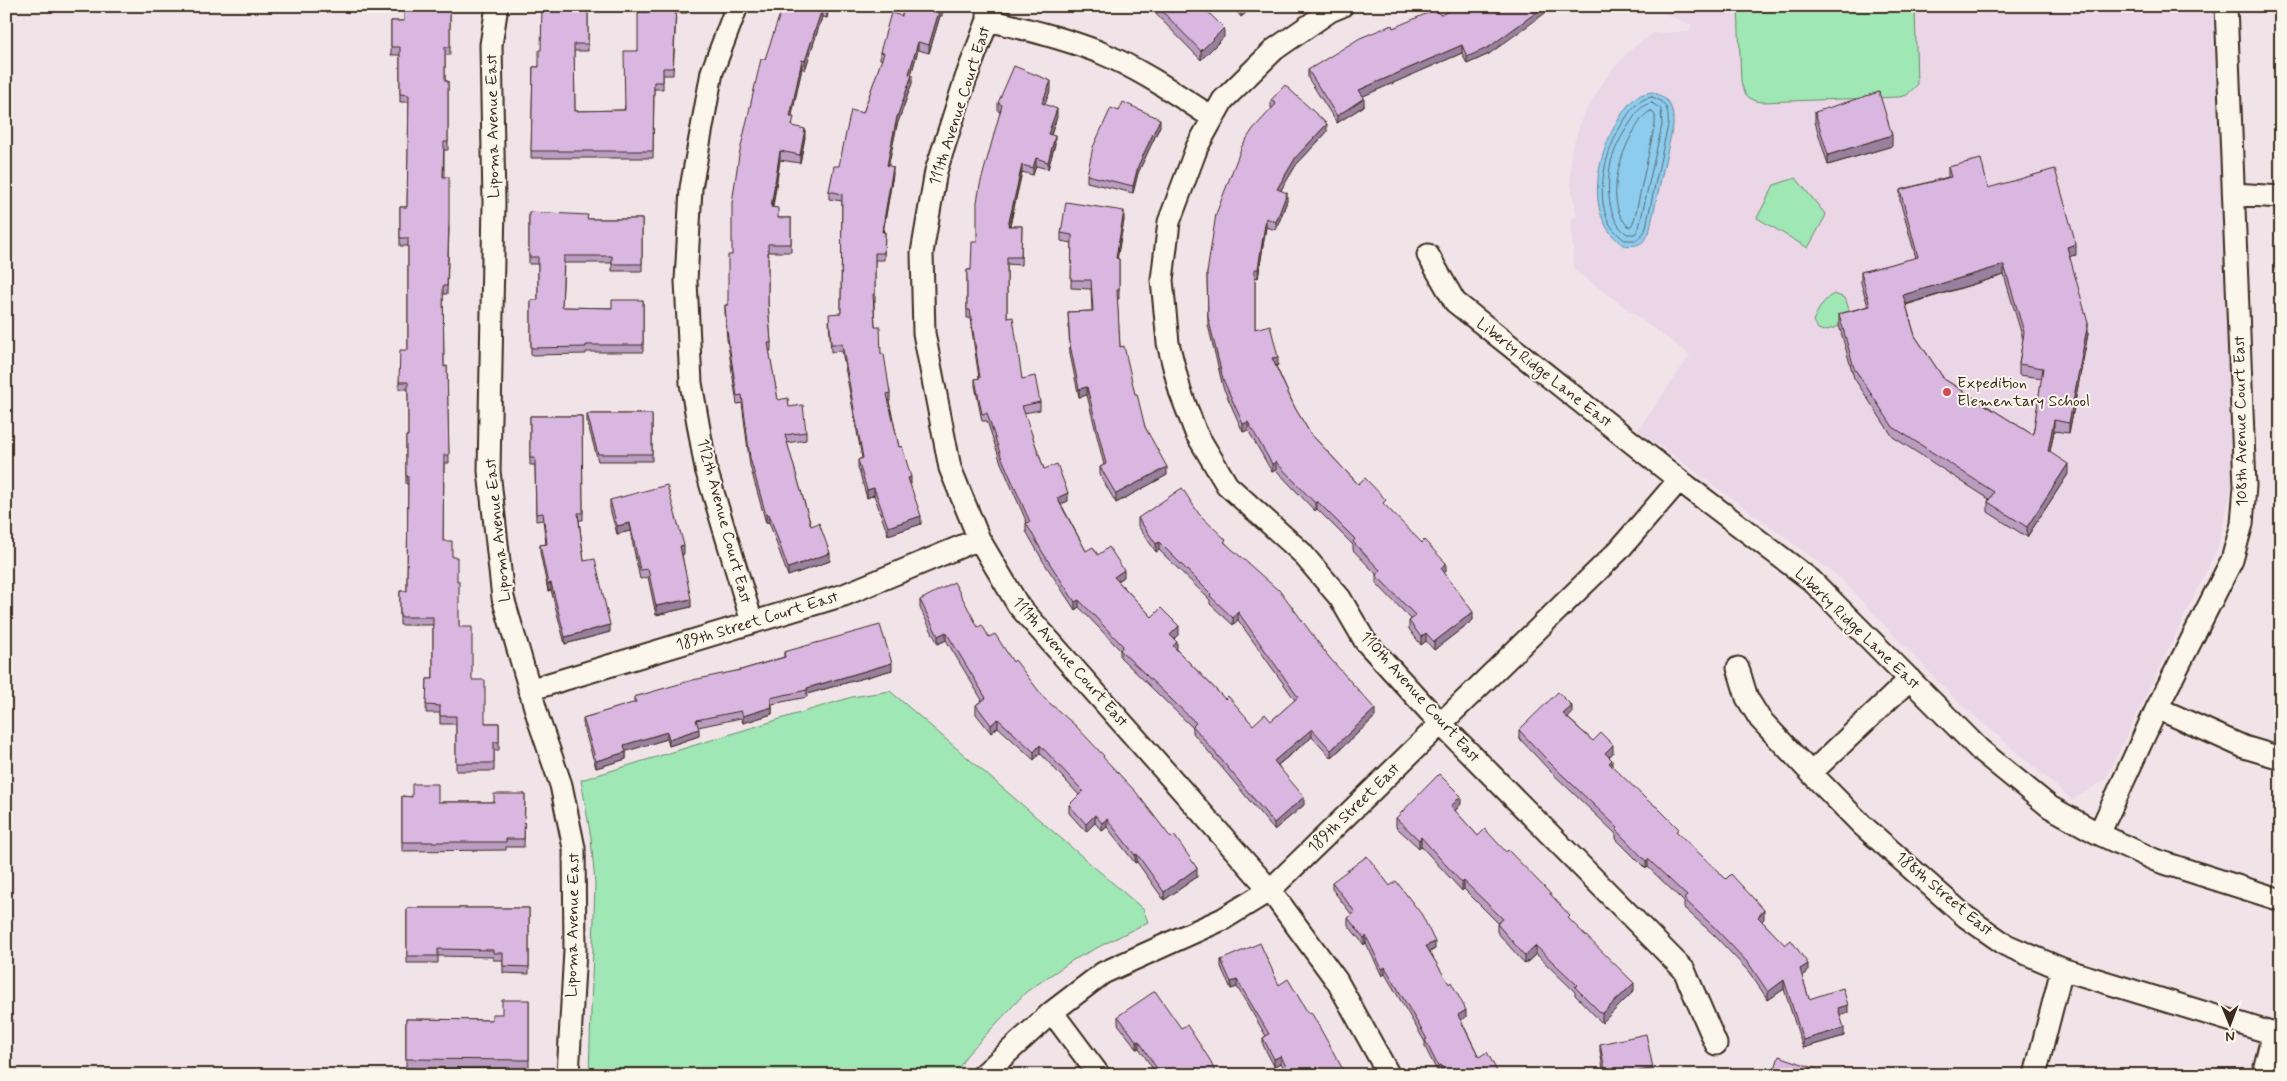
<svg xmlns="http://www.w3.org/2000/svg" width="2287" height="1081" viewBox="0 0 2287 1081" font-family="Mynerve,sans-serif">
	<rect width="100%" height="100%" fill="#f1e4e9"/>
	<filter id="ink" filterUnits="userSpaceOnUse"><feTurbulence type="fractalNoise" baseFrequency=".02" numOctaves="2"/><feDisplacementMap in="SourceGraphic" scale="10" xChannelSelector="R" yChannelSelector="G"/><feConvolveMatrix kernelMatrix="1 2 1 2 8 2 1 2 1" color-interpolation-filters="sRGB"/></filter>
	<g filter="url(#ink)">
		<path fill="#ead6e7" d="M1657,6H2215L2233,481L2217,549L2105,780L2072,800L1956,700L1838,576L1638,430L1690,355L1574,270L1571,219L1577,216L1570,180L1571,152L1582,118L1606,77L1628,52L1653,33L1689,32L1691,25L1661,12Z"/>
		<path fill="#9fe7b5" stroke="#6d886a" d="M1738,6H1915L1917,85L1907,95L1899,97L1762,102C1748,100 1744,95 1741,81Z
			M1796,178L1826,215L1808,248L1757,218L1774,185Z
			M1834,294L1845,298L1850,312L1843,325L1824,331L1818,329L1813,321C1817,312 1824,298 1834,294Z
			M890,691L1143,909L1148,922L1073,960L1026,992L966,1056L955,1075H589L595,884L591,838L581,780L852,697Z"/>
		<path fill="#8dccee" stroke="#6c8b9b" d="M1653,92C1670,99 1674,108 1673,126L1649,233C1643,245 1636,247 1623,245C1584,217 1596,158 1617,122C1627,106 1633,94 1653,92Z"/>
		<g fill="none" stroke-linecap="round" stroke-linejoin="round">
			<path stroke="#5c6b71" stroke-width="1" d="M1652,97C1667,102 1669,110 1668,125L1645,231L1637,240H1625C1588,216 1603,155 1622,124C1630,111 1637,99 1652,97Z
				M1652,103L1661,109L1662,125L1639,228L1635,234H1627C1607,221 1606,184 1611,162C1615,147 1623,133 1632,120C1637,112 1642,104 1652,103Z
				M1651,111L1655,115V124L1635,217L1632,225L1629,227C1604,206 1619,155 1634,131C1638,124 1643,114 1651,111Z"/>
			<defs>
				<path id="street" d="M497,6L491,45L494,203L489,471L503,598L539,721L561,785L574,848L575,950L568,1075
					M737,6L712,72L691,188L686,281L691,383L706,469L752,622
					M988,6V20L966,78L936,171L922,253L924,333L950,468L979,539L1018,605L1270,890L1337,981L1389,1075
					M1342,6L1330,11L1275,49L1223,100L1197,147L1169,222L1162,280L1168,343L1180,391L1196,433L1227,485L1301,552L1340,598L1365,641L1441,724L1684,970L1716,1044
					M988,20C1026,29 1063,38 1099,52C1140,69 1176,94 1213,118
					M2234,194L2281,197
					M1428,255L1455,302L1679,480L1811,580L1980,750L2050,807L2099,834L2155,860L2281,900
					M1738,668L1747,698L1760,719L1811,773L1862,825L1966,917L2006,945L2062,969L2281,1036
					M529,690L844,595L979,539
					M2157,708L2244,747L2281,758
					M1811,773L1910,679
					M2099,834L2157,708L2232,560L2242,524L2245,486L2226,6
					M1052,1012L1099,1075
					M983,1075L1052,1012L1103,973L1223,919L1270,890L1619,550L1679,480
					M2035,1075L2062,969
					M2263,1075L2273,1033"/>
			</defs>
			<use href="#street" stroke="#3b2a1e" stroke-width="25"/>
			<use href="#street" stroke="#fbf7ec" stroke-width="21"/>
		</g>
		<path fill="#bb9dc2" stroke="#3b2a1e" fill-rule="evenodd" d="M416,6H455V7H450V55H445V81H448V150H444V177L449,229L447,294H443L444,367L447,366L449,463H444L443,541L452,557L457,581L459,627L472,680L485,723H499V750H494V771H456V724H440V713H426L427,679H433V625H400V591H407L408,484H406V436H408V389H399V382L408,350V246H400V207H407L409,102H400V55H391V21H404L416,11Z
			M647,6H687V13H676L673,75H663V89H654L653,158H531L533,67H539L541,50L584,12H588V51H574L575,111L624,110L647,12Z
			M787,6H829L827,18L822,17L805,70L802,68L791,117L793,127L805,137L800,163L780,160L773,207L778,218H791V252H768V303L771,343V351H769L778,400L789,407L806,432V440L787,443L811,526L830,561L788,576L769,522L766,523L750,466L742,403L737,404L727,339L725,313V305H728L732,255L765,59L786,13Z
			M903,6H943L942,16H940L929,53L918,50L911,75L912,83L897,125L888,166L893,174L883,232H885L884,260H875V302H874L875,327L890,393V401H889L899,447L911,484L910,485L921,524L888,535L874,495L867,498L858,467V460L862,458L842,351L831,352L829,321L841,313L842,201L829,199V191L863,113L882,60L880,59V52L902,16Z
			M1148,6H1202L1224,37L1201,60Z
			M1232,6H1254L1241,17Z
			M1440,15L1489,54L1467,64L1462,53L1363,96L1364,106L1337,123L1308,78V70L1393,28Z
			M1051,89L1044,104L1057,117L1051,135L1055,144L1048,169L1036,166L1033,175L1022,172L1010,226H1022L1021,265L1007,264V318L1022,379L1040,402V410L1024,413L1044,469L1068,501L1061,504L1086,551L1098,555L1124,577L1118,581L1152,617L1179,634L1174,639L1177,650L1225,699L1253,725L1271,721L1295,700L1238,620L1233,625L1210,604V600L1159,550L1156,552L1138,526V518L1199,514L1328,656L1375,717L1331,758L1312,737L1278,765L1304,805L1274,830L1193,733V728L1120,657V650L1079,607L1075,610L1043,561L1026,531V523H1027L1001,463L987,421H982L975,386V379L979,378L970,318H967V270H971L977,242L1001,112L998,111V103Z
			M1271,100L1327,132L1296,165L1281,190L1287,201L1276,230L1266,227L1258,278L1255,277V329L1278,365L1276,366L1295,408L1310,433L1358,484L1386,506L1446,571L1444,573L1473,620L1434,650L1426,641L1421,645L1409,629V621L1411,619L1376,583V574L1353,550V545L1317,509L1315,511L1276,470L1272,472L1248,430L1243,432L1223,387L1208,325L1207,273L1272,109L1271,108Z
			M1119,111L1160,126L1138,173L1133,193L1087,182V175Z
			M1815,112L1892,146L1828,165L1815,122Z
			M1948,167L1988,188L2076,255L2069,256L2088,334L2069,433L2054,431L2050,452L2068,474L2027,537L1988,512V502L1989,499L1893,437L1854,378L1839,325V314L1868,306L1861,283V272L1916,258L1900,201V190L1948,177ZM2004,275L2023,339L2019,364V375L2042,378L2033,435L1944,379L1915,336L1906,305Z
			M529,212L587,219H642V271H612V263H564L562,307L612,308L643,300V352H586V354L531,355V300H538V264H529Z
			M1124,220L1117,258L1119,259V299L1117,298L1120,347L1145,427L1167,475L1116,503L1100,475V467L1104,465L1087,395L1079,397L1070,354L1068,312L1092,311L1091,289L1071,288L1072,243L1061,241V233Z
			M587,414H652V461H598L587,421Z
			M530,416H582L583,520H579L584,561L610,632L565,644L551,590L548,591L540,552V545L546,544L543,520L536,521L535,465H530Z
			M610,500L684,554H682L691,607L656,615L648,577L640,579L630,531L617,534L610,509Z
			M920,600L978,627L989,637L1045,699L1104,759L1197,877L1164,900L1137,862L1135,863L1107,827L1102,831L1095,823L1086,832L1069,813V805L1079,795L1040,753L1034,760L998,727L991,733L976,714V705L982,700L946,640L938,644L920,608Z
			M784,652L892,670L807,694V697L772,704V714L743,723L741,718L698,727L699,736L669,746L667,739L626,751V759L596,768L583,725V718L634,703V697L741,670L784,657Z
			M1572,714L1568,718L1593,741L1613,753L1609,757L1612,766L1679,834L1764,919L1762,921L1808,972L1802,976L1809,999L1848,1013L1840,1015L1844,1036L1803,1048L1784,989L1768,1000L1749,972L1714,935L1684,908V902L1648,867L1646,869L1616,839V834L1550,771L1519,738V730Z
			M525,794L524,847H506V850L402,851V796L412,797L438,802H494Z
			M1461,804L1455,811L1478,836L1570,920L1634,991L1602,1023L1575,995V992L1536,954L1525,964L1497,932V924L1498,923L1464,889L1462,891L1421,846L1419,848L1396,827V818Z
			M1332,882L1435,949L1430,952L1466,1017L1461,1020L1479,1057L1499,1075H1443L1441,1072L1438,1073L1425,1047V1042L1385,974L1382,976L1366,943L1364,945L1348,925V918L1352,915L1332,889Z
			M407,908H529V974L503,973V960H493V957L438,956V963H407Z
			M1221,960L1279,985L1308,1013L1346,1075H1287L1281,1063L1274,1066L1263,1045V1038L1266,1036L1237,987L1231,989L1221,967Z
			M529,1000V1069L406,1068V1019L492,1020Z
			M1118,1016L1181,1028L1216,1075H1157L1139,1048L1137,1049L1118,1024Z
			M1600,1044L1653,1075H1604L1600,1051Z"/>
		<path fill="#99809e" stroke="#3b2a1e" d="M827,6H829L827,18Z
			M1245,6H1254L1241,17V9Z
			M1545,6H1555L1489,54L1467,64V57Z
			M940,8V16L929,53V45Z
			M822,9V17L805,70V61Z
			M1224,28V37L1201,60V51Z
			M918,42V50L909,82V74Z
			M1462,45V53L1359,98V90Z
			M802,60V68L790,125V117Z
			M912,75V83L897,125L887,173V165L897,117Z
			M1051,81V89L1042,111V103Z
			M1364,98V106L1337,123V116Z
			M1057,109V117L1048,142V134Z
			M1160,119V126L1138,173L1133,193V186L1138,166Z
			M1327,124V132L1296,165L1277,197V189L1296,157Z
			M805,129V137L800,163V155Z
			M1892,135V146L1828,165V155Z
			M1055,136V144L1048,169V162Z
			M780,151V160L771,216V207Z
			M1036,158V166L1033,175V168Z
			M1022,165V172L1008,233V226Z
			M893,167V174L882,239V232Z
			M1287,193V201L1276,230V222Z
			M1124,211V220L1116,266V258Z
			M1266,218V227L1258,278V269Z
			M2076,244V255L2067,257V247Z
			M2004,265V275L1903,305V295Z
			M2088,323V334L2069,433V423Z
			M1278,357V365L1272,366V358Z
			M1087,387V395L1079,397V389Z
			M2054,420V431L2048,461V451Z
			M1248,422V430L1243,432V424Z
			M1276,462V470L1272,472V464Z
			M2068,464V474L2027,537V527Z
			M1167,467V475L1116,503V494Z
			M911,477V484L908,485V478Z
			M874,488V495L867,498V490Z
			M1068,493V501L1057,506V498Z
			M1317,501V509L1315,511V503Z
			M769,514V522L766,523V515Z
			M921,516V524L888,535V527Z
			M630,523V531L617,534V526Z
			M1159,542V550L1156,552V544Z
			M684,545V554L680,555V546Z
			M830,553V561L788,576V568Z
			M1446,563V571L1441,577V568Z
			M1124,570V577L1114,584V577Z
			M551,583V590L548,591V584Z
			M691,599V607L656,615V606Z
			M1079,600V607L1075,610V602Z
			M1238,612V620L1233,625V618Z
			M1473,612V620L1434,650V642Z
			M610,625V632L565,644V637Z
			M1179,626V634L1170,643V635Z
			M946,632V640L938,644V636Z
			M1426,633V641L1421,645V637Z
			M1177,642V650L1173,654V646Z
			M892,663V670L807,694V688Z
			M1572,706V714L1563,722V714Z
			M772,707V714L743,723V716Z
			M1375,709V717L1331,758V750Z
			M998,719V727L991,733V725Z
			M699,729V736L669,746V739Z
			M1312,729V737L1274,768V761Z
			M667,732V739L624,752V745Z
			M1040,745V753L1034,760V752Z
			M1613,745V753L1605,761V753Z
			M626,752V759L596,768V761Z
			M1612,760V768L1609,763Z
			M1461,796V804L1451,815V806Z
			M1304,797V805L1274,830V823Z
			M1095,815V823L1086,832V824Z
			M1107,819V827L1102,831V823Z
			M1421,837V846L1419,848V840Z
			M1137,854V862L1135,863V855Z
			M1648,859V867L1646,869V861Z
			M1197,868V877L1164,900V892Z
			M1464,881V889L1462,891V883Z
			M1764,910V919L1758,925V917Z
			M1366,936V943L1364,945V938Z
			M1435,942V949L1426,953V946Z
			M1536,946V954L1525,964V956Z
			M1808,964V972L1800,978V969Z
			M1385,967V974L1382,976V969Z
			M1237,980V987L1231,989V982Z
			M1784,980V989L1768,1000V992Z
			M1634,983V991L1602,1023V1014Z
			M1848,1005V1013L1838,1016V1008Z
			M1466,1010V1017L1458,1022V1015Z
			M1844,1028V1036L1803,1048V1040Z
			M1139,1041V1048L1137,1049V1042Z
			M1281,1056V1063L1274,1066V1059Z
			M1441,1065V1072L1438,1073V1066Z
			M1653,1068V1075H1622Z"/>
		<path fill="#dab7e1" stroke="#3b2a1e" fill-rule="evenodd" d="M416,6H450V47H445V81H448V142H444L443,177H449V221L447,286H443L444,367L447,366L449,455H444L443,541H452V557H457V581H459V627H472V680H485V723H499V742H494V763H456V716H440V706L426,705L427,679H433V617H400V591H407L408,476H406V436H408V382H399L400,350H408V238H400V207H407L409,95L400,94V47H391V21H404V11H416Z
			M542,6H584V12H588V44H574L575,111L625,110L624,51H638V12H647V6H676L673,68H663V82H654L653,151H531L533,67H539V50H541Z
			M787,6H827V10L822,9L805,61L802,60L790,117H794L792,126L805,129L800,155L780,151L771,207L778,208V218H791V244H768V303L771,343H768L778,400L788,398L789,407L803,405L806,432L785,435L811,526L819,523L830,553L788,568L769,514L766,515L750,458L742,395L737,396L727,331L725,305H728V255H732V203L739,155L761,59H765L781,11L786,13Z
			M903,6H943L942,9L940,8L929,45L918,42L909,74L912,75L897,117L887,165L893,167L882,232H885L884,253H875V294H873L875,327H880L881,354H884L890,393L887,394L899,447L902,446L911,477L908,478L921,516L888,527L874,488L867,490L858,460L863,458L842,344H831L829,314L841,313L842,194L829,191L834,166H839L851,110L863,113L884,53L880,52L891,13L902,16Z
			M1157,6H1202L1224,28L1201,51Z
			M1461,6H1545L1489,47L1467,57L1462,45L1359,90L1364,98L1337,116L1308,70L1360,38L1392,25L1393,28L1437,9L1440,15Z
			M1014,66L1051,81L1042,103L1057,109L1048,134L1055,136L1048,162L1036,158L1033,168L1022,165L1008,226H1022L1021,257H1007V318L1013,317L1022,379L1035,376L1040,402L1022,406L1044,469L1057,464L1068,493L1057,498L1086,551L1093,547L1098,555L1109,547L1124,570L1114,577L1152,617L1161,608L1179,626L1170,635L1177,642L1173,646L1225,699L1228,696L1253,725L1265,714L1271,721L1298,697L1238,612L1233,618L1210,596L1211,594L1159,542L1156,544L1138,518L1182,488L1199,514L1226,540L1224,542L1278,590L1279,589L1328,656L1375,709L1331,750L1312,729L1274,761L1304,797L1274,823L1193,726L1196,723L1120,650L1123,646L1079,600L1075,602L1043,553L1026,523L1030,522L1001,456L987,413L982,414L975,379L980,378L970,310H967V270H971L972,242H977V202L980,185L1002,105L998,103Z
			M1285,85L1327,124L1296,157L1277,189L1287,193L1276,222L1266,218L1258,269H1255V329L1270,325L1278,357L1272,358L1295,408L1310,433L1358,484L1365,478L1386,500L1383,503L1422,543L1424,540L1446,563L1441,568L1473,612L1434,642L1426,633L1421,637L1409,621L1416,616L1376,575L1380,570L1353,542L1355,539L1317,501L1315,503L1276,462L1272,464L1248,422L1243,424L1223,379L1208,317L1207,273L1216,214L1242,146L1253,129L1276,104L1271,100Z
			M1879,92L1892,135L1828,155L1815,112Z
			M1123,102L1160,119L1138,166L1133,186L1087,175L1093,147L1111,108L1119,111Z
			M1981,159L1988,188L2055,169L2076,244L2067,247L2088,323L2069,423L2054,420L2048,451L2068,464L2027,527L1988,502L1994,492L1893,427L1854,368L1839,314L1870,306L1861,272L1918,257L1900,190L1951,177L1948,167ZM2004,265L2024,332L2019,364L2043,368L2033,435L1944,379L1915,336L1903,295Z
			M1066,202L1124,211L1116,258L1119,259V290H1117L1120,347L1124,346L1135,394H1137L1145,427L1167,467L1116,494L1100,467L1106,464L1087,387L1079,389L1070,345L1068,312L1093,311L1091,280H1071L1072,235L1061,233Z
			M529,212L588,215L587,219H642V264H612V256H564L562,307L612,308V300H643V345H586V347L531,348V300H538V257H529Z
			M587,414H652V454H598Z
			M530,416H582L583,513H578L584,561L595,559L610,625L565,637L551,583L548,584L540,545L547,544L543,513L536,514L535,458H530Z
			M667,485L684,545L680,546L691,599L656,606L648,569L640,570L630,523L617,526L610,500Z
			M954,582L978,627L982,625L989,637L995,634L1013,662L1015,660L1045,699L1076,726L1104,756L1103,757L1136,792L1171,838L1174,835L1197,868L1164,892L1137,854L1135,855L1107,819L1102,823L1095,815L1086,824L1069,805L1083,791L1040,745L1034,752L998,719L991,725L976,705L986,698L946,632L938,636L920,600Z
			M880,625L892,663L807,688V690L770,698L772,707L743,716L741,711L696,720L699,729L669,739L667,732L624,745L626,752L596,761L583,718L636,702L634,697L693,680L741,670L785,657L784,652Z
			M1558,692L1572,706L1563,714L1593,741L1601,733L1613,745L1605,753L1612,760L1609,763L1647,800L1657,807L1679,829L1676,831L1726,879L1731,874L1764,910L1758,917L1785,945L1791,940L1808,964L1800,969L1809,999L1843,988L1848,1005L1838,1008L1844,1028L1803,1040L1784,980L1768,992L1749,964L1714,927L1684,899L1687,896L1648,859L1646,861L1616,830L1618,828L1550,763L1519,730Z
			M1439,774L1461,796L1451,806L1478,836L1485,829L1506,852L1508,850L1545,888L1570,916L1568,918L1634,983L1602,1014L1575,987L1577,985L1536,946L1525,956L1497,924L1503,919L1464,881L1462,883L1421,837L1419,840L1396,818Z
			M412,784H438V802H494V794H525L524,839H506V842H402V796L412,797Z
			M1367,856L1390,886L1396,881L1422,915L1435,942L1426,946L1449,984L1451,982L1466,1010L1458,1015L1479,1057L1487,1052L1499,1075H1447L1441,1065L1438,1066L1425,1040L1427,1039L1385,967L1382,969L1366,936L1364,938L1348,918L1355,912L1332,882Z
			M407,908H529V967L503,966V953H493V950L438,949V956H407Z
			M1260,943L1279,985L1288,979L1308,1013L1311,1012L1346,1075H1290L1281,1056L1274,1059L1263,1038L1269,1034L1237,980L1231,982L1221,960Z
			M1155,991L1181,1028L1187,1025L1210,1060L1216,1075H1161L1139,1041L1137,1042L1118,1016Z
			M502,1000H529V1060L406,1059V1019L492,1020V1014H502Z
			M1646,1034L1653,1068L1622,1075H1606L1600,1044Z
			M1779,1056L1823,1071L1822,1075H1773Z"/>
	</g>
	<circle fill="#d1495b" stroke="#fbf7ec" stroke-width="2" cx="1947" cy="392" r="5"/>
	<g text-anchor="middle" dominant-baseline="central" stroke-width="4" stroke-linejoin="round" paint-order="stroke">
		<g font-size="16" fill="#3b2a1e" stroke="#fbf7ec">
			<text transform="translate(960 106) rotate(-72)">111th Avenue Court East</text>
			<text transform="translate(493 126) rotate(-91)">Lipoma Avenue East</text>
			<text transform="translate(1544 373) rotate(38)">Liberty Ridge Lane East</text>
			<text transform="translate(2241 421) rotate(-91)">108th Avenue Court East</text>
			<text transform="translate(724 521) rotate(75)">112th Avenue Court East</text>
			<text transform="translate(498 530) rotate(-96)">Lipoma Avenue East</text>
			<text transform="translate(757 621) rotate(-17)">189th Street Court East</text>
			<text transform="translate(1857 629) rotate(44)">Liberty Ridge Lane East</text>
			<text transform="translate(1070 662) rotate(49)">111th Avenue Court East</text>
			<text transform="translate(1420 697) rotate(48)">110th Avenue Court East</text>
			<text transform="translate(1354 808) rotate(-44)">189th Street East</text>
			<text transform="translate(1944 894) rotate(40)">188th Street East</text>
			<text transform="translate(573 925) rotate(-89)">Lipoma Avenue East</text>
		</g>
		<g font-size="16" fill="#3b2a1e" stroke="#fbf7ec" text-anchor="start">
			<text x="1957" y="383">Expedition<tspan x="1957" dy="18">Elementary School</tspan></text>
		</g>
	</g>
	<rect width="2287" height="1081" fill="none" stroke="#fbf7ec" stroke-width="25"/>
	<rect x="12" y="12" width="2262" height="1056" fill="none" stroke="#3b2a1e" stroke-width="2" filter="url(#ink)"/>
	<g transform="translate(2230 1024) rotate(179)" stroke="#fbf7ec" stroke-width="4" paint-order="stroke">
	<path d="M0-4L9 19L0 12L-9 19Z" fill="#3b2a1e"/>
	<text y="-8" font-size="14" font-weight="bold" text-anchor="middle" fill="#3b2a1e">N</text>
	</g>
</svg>
